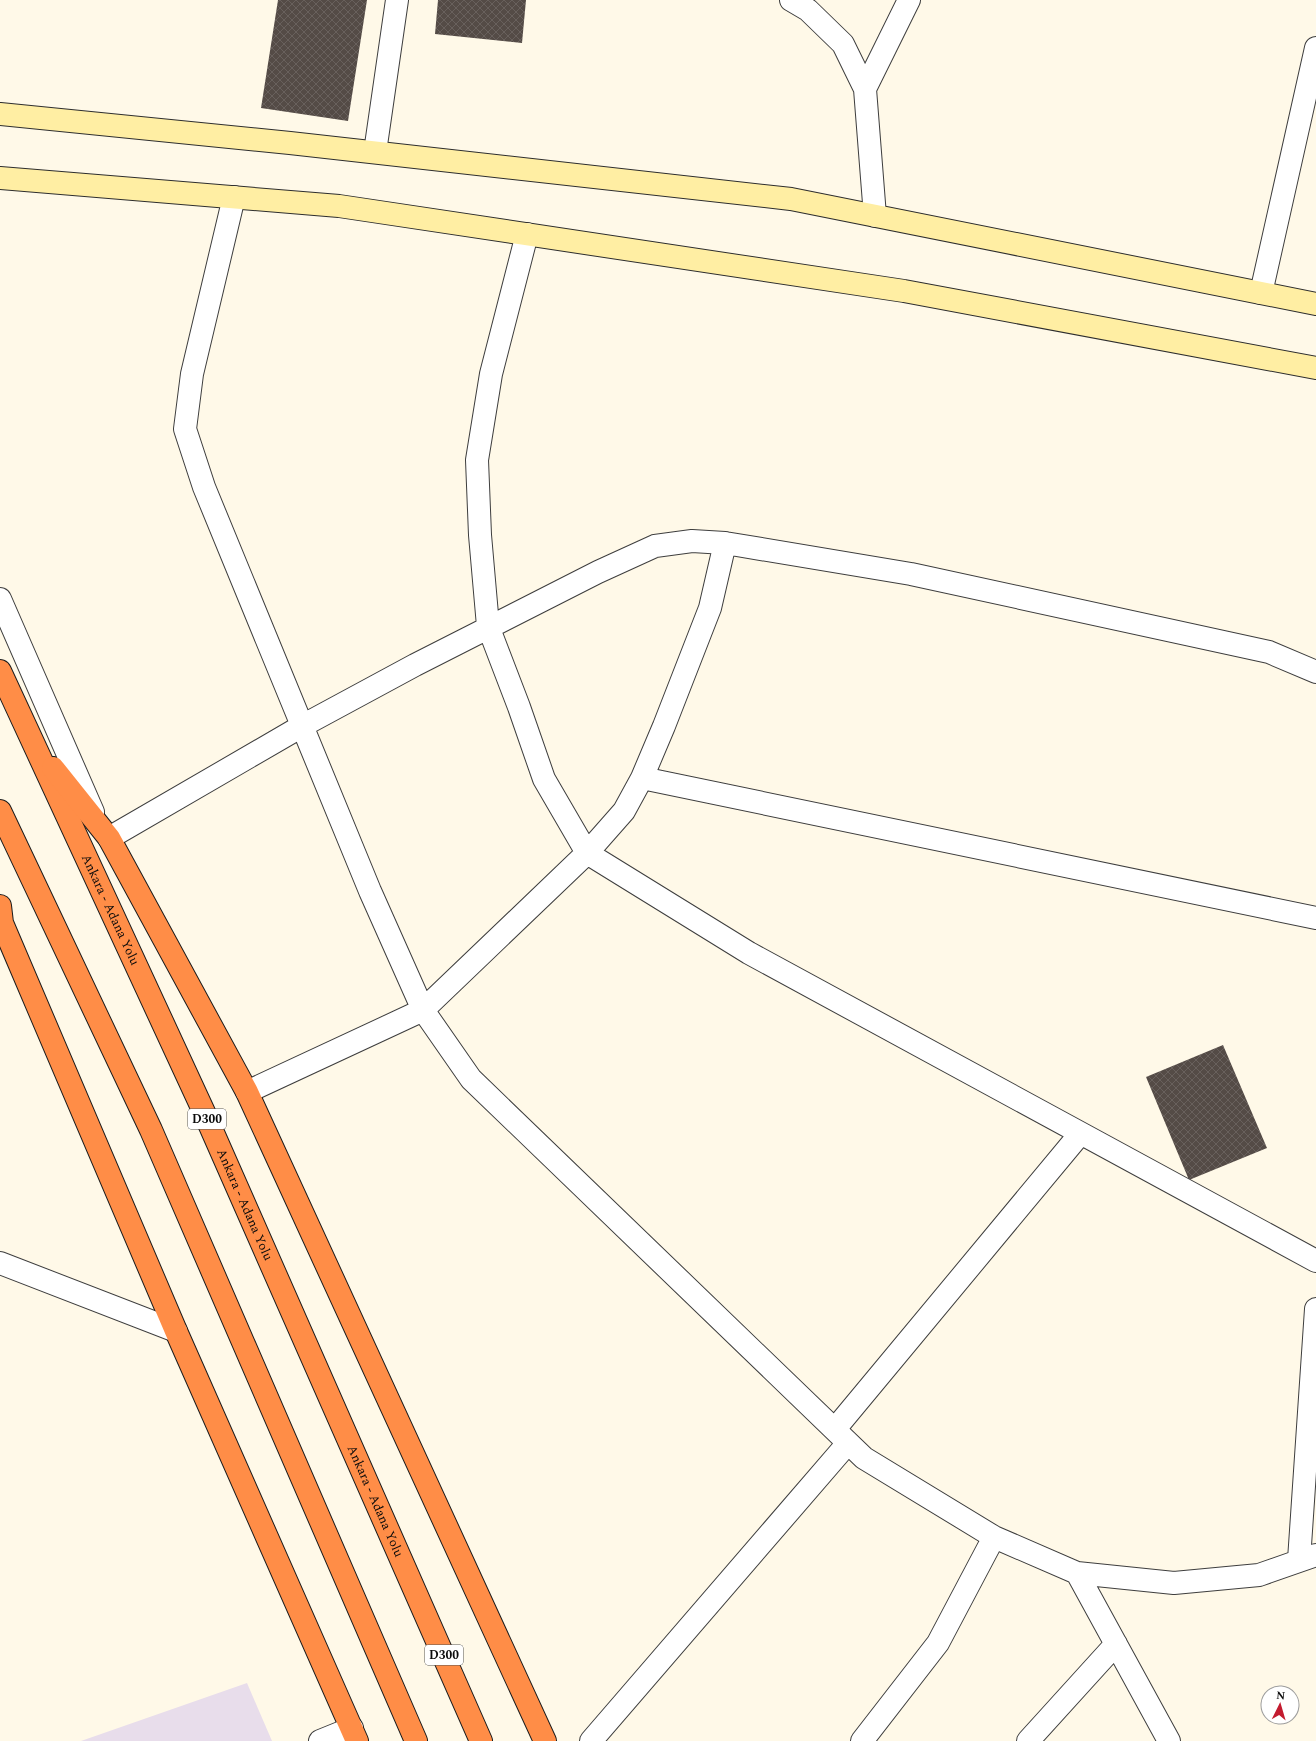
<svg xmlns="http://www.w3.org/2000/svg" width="1316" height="1741" viewBox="0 0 1316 1741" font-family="Spectral,serif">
	<defs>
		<pattern id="building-cross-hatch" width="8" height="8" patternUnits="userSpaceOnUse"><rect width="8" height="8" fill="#544b46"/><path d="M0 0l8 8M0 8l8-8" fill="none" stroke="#68605c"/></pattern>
	</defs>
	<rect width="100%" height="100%" fill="#fff9e8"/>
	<path fill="#e8ddeb" d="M247,1683L272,1741H81Z"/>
	<path fill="url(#building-cross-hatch)" d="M278,0H367L348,121L261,108Z
		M438,0H526L522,43L435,34Z
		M1223,1045L1267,1148L1189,1180L1146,1077Z"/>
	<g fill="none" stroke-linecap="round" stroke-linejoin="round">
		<defs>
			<path id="street" d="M791,0L808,10L843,44L865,89L875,216
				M865,89L909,0
				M375,152L397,0
				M234,197L192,374L185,429L204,487L370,891L423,1010L471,1079L864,1458L994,1537L1077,1573L1174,1583L1259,1575L1316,1555
				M527,234L491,374L477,460L480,535L488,626L519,707L544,779L587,853L749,953L1316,1261
				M1261,293L1316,48
				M0,599L93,812
				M642,778L1316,918
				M109,838L302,726L415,665L598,572L655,546L692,541L725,543
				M247,1092L423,1010L587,853L624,811L642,778L664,726L710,608L725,543L911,574L1269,652L1316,672
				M0,1263L176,1331
				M835,1429L1080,1134
				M1299,1560L1316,1309
				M1077,1573L1169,1741
				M320,1741L352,1728
				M591,1741L848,1443
				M862,1741L938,1643L994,1537
				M1028,1741L1116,1644"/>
			<path id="secondary" d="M0,114L290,143L791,199L1316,304
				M0,178L339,206L904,291L1316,368"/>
			<g id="highway">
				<path id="s1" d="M0,671L203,1110L481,1741"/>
				<path d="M53,768L109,838L247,1092L545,1741"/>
				<path d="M0,811L151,1130L416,1741"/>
				<path d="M0,906L2,923L176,1331L357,1741"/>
			</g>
		</defs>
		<use href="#street" stroke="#3e3e3e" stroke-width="24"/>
		<use href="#secondary" stroke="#2d2d2d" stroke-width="24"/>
		<use href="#highway" stroke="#1c1c1c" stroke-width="24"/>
		<use href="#street" stroke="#fff" stroke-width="22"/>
		<use href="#secondary" stroke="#ffeea3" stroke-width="22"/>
		<use href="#highway" stroke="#ff8d47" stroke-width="22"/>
	</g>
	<g text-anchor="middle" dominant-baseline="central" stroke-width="4" stroke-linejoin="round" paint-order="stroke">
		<g fill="#fff" stroke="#545454" stroke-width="1">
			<rect x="188" y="1109" width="38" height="20" rx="3"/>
			<rect x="425" y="1645" width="38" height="20" rx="3"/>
		</g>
		<g font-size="12" font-weight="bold" fill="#0b0b0b">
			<text x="207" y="1119">D300</text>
			<text x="444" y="1655">D300</text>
		</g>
		<g font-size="13" fill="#0b0b0b" stroke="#fff">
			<text stroke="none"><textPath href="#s1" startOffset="263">Ankara - Adana Yolu</textPath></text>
			<text stroke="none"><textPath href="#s1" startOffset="587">Ankara - Adana Yolu</textPath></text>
			<text stroke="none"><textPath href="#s1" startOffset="911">Ankara - Adana Yolu</textPath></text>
		</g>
	</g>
	<g transform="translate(1280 1705) rotate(5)"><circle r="19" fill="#ffffff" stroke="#9d9d9d"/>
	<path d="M0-3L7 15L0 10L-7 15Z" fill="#c31b2f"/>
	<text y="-6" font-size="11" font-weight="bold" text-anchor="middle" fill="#0b0b0b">N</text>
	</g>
</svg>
